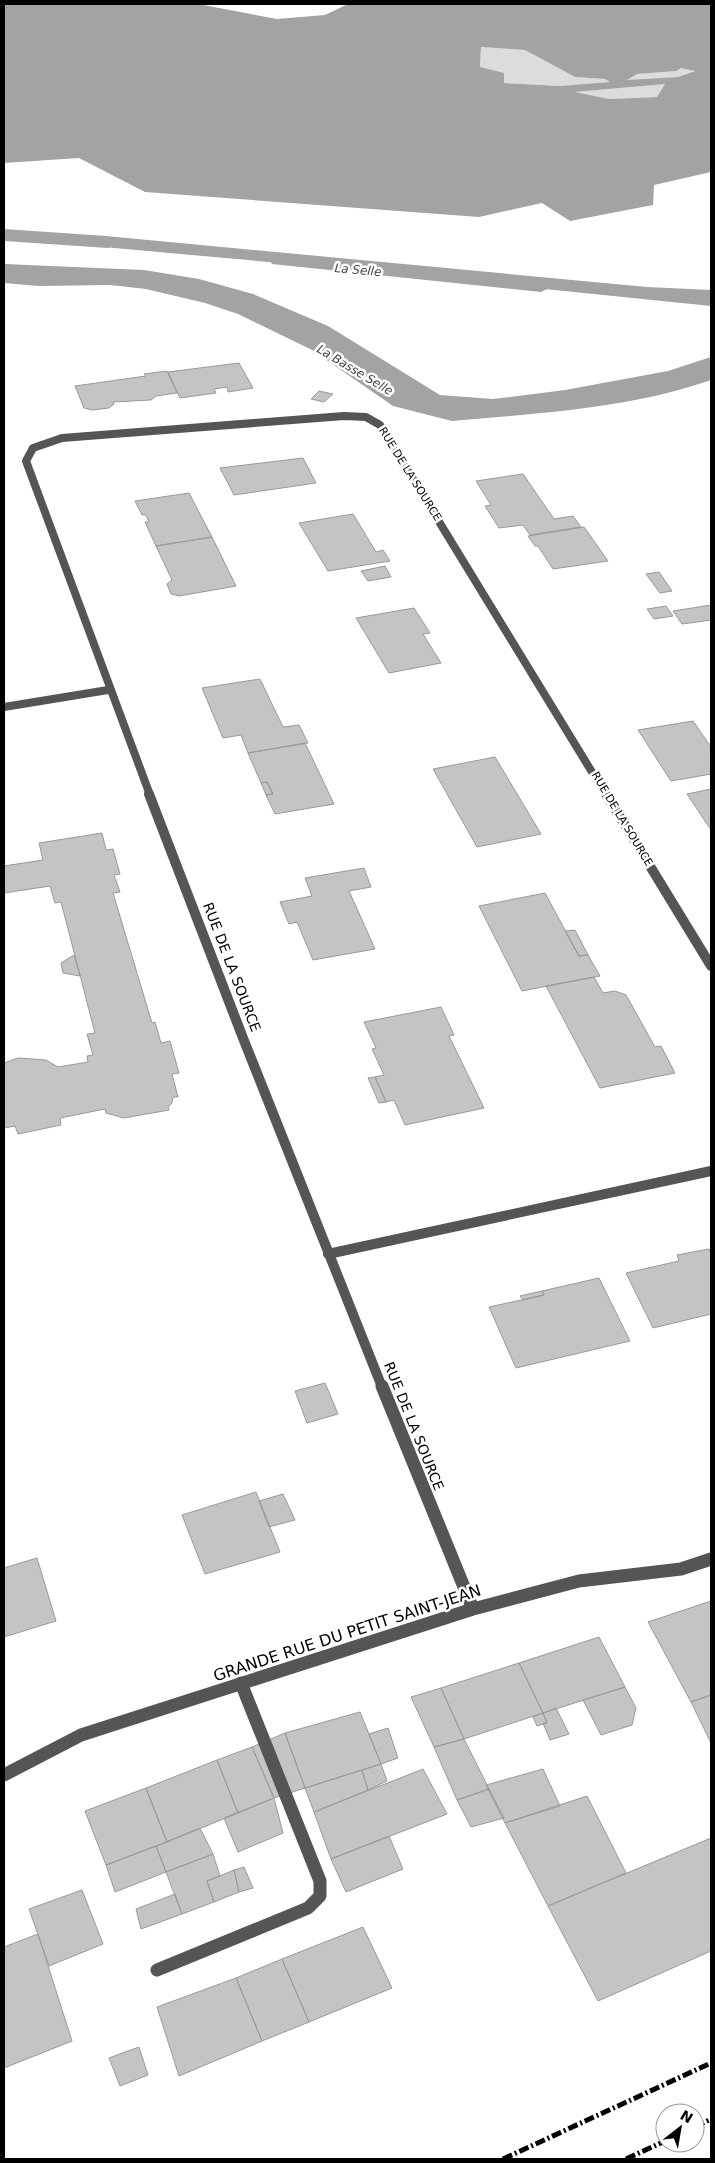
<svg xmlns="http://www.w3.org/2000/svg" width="715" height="2163" viewBox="0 0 715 2163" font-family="'DejaVu Sans',sans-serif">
	<rect width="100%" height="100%" fill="#fff"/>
	<path fill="#dcdcdc" d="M481,47L525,50L575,77L605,79L611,82L559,86L503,83L480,68Z
		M681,68L696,70L678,77L625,81L637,74L676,71Z
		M665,84L657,97L609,99L573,92Z"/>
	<path fill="#a3a3a3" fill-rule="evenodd" d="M4,4H198L277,19L325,15L348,4H711V172L654,185L653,205L570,221L542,203L479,217L145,192L79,158L4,163ZM481,47L525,50L575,77L605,79L610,82L559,86L504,83V73L480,67ZM681,68L695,71L678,77L627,80L637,74L676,71ZM665,84L657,97L609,99L575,92Z
		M4,229L106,236L647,287L711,290V306L379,272L4,238Z
		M4,264L144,270L199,279L253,294L328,326L440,395L493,399L565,390L668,371L711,357V380C628,409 539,413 452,421L393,406L312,350L238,314L205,303L146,289L110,285L39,286L4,283Z"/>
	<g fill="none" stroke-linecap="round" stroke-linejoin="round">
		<path fill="#a3a3a3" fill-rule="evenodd" d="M4,235L108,242L113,245L108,248L4,241Z
			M276,259L541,286L547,289L541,292L272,264L271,262Z"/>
	</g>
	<path fill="#c4c4c4" stroke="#999" d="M239,363L253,388L228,392L227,387L214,389L216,393L180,398L168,372Z
		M167,371L177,393L156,396L151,400L113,402L114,404L109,408L92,410L84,408L75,386L146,376L144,374Z
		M319,391L333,394L324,402L311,399Z
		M303,458L316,483L234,495L220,468Z
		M523,474L554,519L573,516L581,527L530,535L523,525L499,528L485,506L491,505L476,481Z
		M189,493L212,537L156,546L145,522H149L146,515H142L135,501Z
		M353,514L376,552L383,550L390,561L328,571L299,523Z
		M584,527L608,561L553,569L538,546H535L528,536Z
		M212,537L236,586L179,596L171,594L167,584L172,580L156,546Z
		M385,566L391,577L368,581L361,571Z
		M659,572L672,591L660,593L646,574Z
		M711,605V620L682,624L673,611Z
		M666,606L673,616L654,619L647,609Z
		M414,608L430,633L423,634L441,663L389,673L356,618Z
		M260,679L283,727L299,725L308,743L248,753L241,735L223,738L202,688Z
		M693,721L711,747V774L671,781L638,730Z
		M305,743L334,804L275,814L266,795L273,794L267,782L261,783L248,753Z
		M495,757L541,834L477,847L433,769Z
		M267,782L273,794L266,795L261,783Z
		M711,789V830L687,794Z
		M102,833L106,850L113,849L120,874L114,875L120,892L113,893L152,1023L155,1022L161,1043L170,1041L179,1073L172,1074L178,1097H173L172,1103L168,1107L169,1110L124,1118L106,1113L105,1109L60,1118L61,1125L18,1134L15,1126L4,1128V1063L18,1058L46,1060L58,1067L88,1062L87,1056L93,1055L87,1034L95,1033L61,902L55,903L50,886L4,893V866L43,860L39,843Z
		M364,868L371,887L349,891L375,949L313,960L297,922L289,924L280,902L312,896L305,878Z
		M545,893L579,956L588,955L600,976L522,991L479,906Z
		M575,930L588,955L579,956L565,931Z
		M74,955L80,976L63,973L61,963Z
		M594,977L603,993L615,991L626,995L655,1047L661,1046L675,1073L600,1088L546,986Z
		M441,1007L454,1035L449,1036L484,1108L405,1125L394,1100L386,1102L375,1077L384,1075L372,1049L376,1048L364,1022Z
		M375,1077L386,1102L379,1103L368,1078Z
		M709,1249L711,1253V1314L653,1328L626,1273L679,1261L677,1255Z
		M599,1278L630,1341L516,1368L489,1307L544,1295L542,1291Z
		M542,1291L544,1295L523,1300L520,1296Z
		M325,1383L338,1414L307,1423L295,1391Z
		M256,1492L280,1552L205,1574L182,1515Z
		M283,1494L295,1520L269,1527L259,1501Z
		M37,1558L56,1621L4,1637V1568Z
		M711,1601V1695L691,1702L648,1622Z
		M599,1637L625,1687L543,1713L519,1663Z
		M519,1663L543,1713L464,1739L441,1688Z
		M625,1687L636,1708L632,1725L601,1735L583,1700Z
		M441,1688L464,1739L434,1747L411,1697Z
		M711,1695V1743L691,1702Z
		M556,1708L569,1734L550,1740L543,1723H547L543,1713Z
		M360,1712L381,1764L305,1788L285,1733Z
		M543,1713L547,1723L537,1726L533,1717Z
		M388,1728L398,1758L381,1764L369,1734Z
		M285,1733L305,1788L274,1798L252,1747Z
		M464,1739L489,1789L457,1800L434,1747Z
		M252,1747L274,1798L238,1813L217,1760Z
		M217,1760L238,1813L167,1842L146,1788Z
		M381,1764L387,1781L368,1790L362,1770Z
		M423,1769L447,1814L331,1859L314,1812Z
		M543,1769L560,1806L505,1823L486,1785Z
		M362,1770L368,1790L314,1812L305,1788Z
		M146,1788L167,1842L106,1865L85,1811Z
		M489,1789L504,1818L471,1827L457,1800Z
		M587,1796L626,1873L548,1906L505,1823Z
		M274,1798L283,1833L238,1852L224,1818Z
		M200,1828L213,1854L166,1872L156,1846Z
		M389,1836L403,1869L346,1892L331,1859Z
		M711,1838V1951L598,2001L548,1906Z
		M156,1846L166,1872L115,1892L106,1865Z
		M213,1854L220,1876L207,1881L214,1902L182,1914L166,1872Z
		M244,1867L253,1888L239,1892L234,1870Z
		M234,1870L239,1892L214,1902L207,1881Z
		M82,1890L103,1944L49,1966L29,1909Z
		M175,1894L182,1914L141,1929L136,1909Z
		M363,1927L392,1988L309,2022L282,1959Z
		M38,1934L72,2041L4,2068V1947Z
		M282,1959L309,2022L262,2041L236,1978Z
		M236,1978L262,2041L179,2076L157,2007Z
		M139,2047L148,2075L120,2086L109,2058Z"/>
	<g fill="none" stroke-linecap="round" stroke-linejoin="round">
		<path stroke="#555" stroke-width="13" d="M157,1970L308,1908L320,1896V1881L241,1683"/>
		<path stroke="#555" stroke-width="8" d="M4,707L108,690
			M150,795L26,461L33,448L62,438L344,416L366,417L380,425L606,795"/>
		<path stroke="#555" stroke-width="10" d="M149,794L243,1038L382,1387
			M606,794L711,966
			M328,1254L711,1171"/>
		<path stroke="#555" stroke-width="13" d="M382,1386L473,1609
			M4,1775L81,1735L473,1609L579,1581L681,1569L711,1559"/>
		<path stroke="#000" stroke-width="5" stroke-dasharray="10 3 2 3" stroke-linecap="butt" d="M695,2127L711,2119
			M503,2159L711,2063
			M626,2159L665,2141"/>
	</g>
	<g text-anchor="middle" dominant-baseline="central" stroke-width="5" stroke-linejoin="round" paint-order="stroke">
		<g font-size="11" fill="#000" stroke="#fff">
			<text transform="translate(410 474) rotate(58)">RUE DE LA SOURCE</text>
			<text transform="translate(622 819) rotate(59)">RUE DE LA SOURCE</text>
		</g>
		<g font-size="12" font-style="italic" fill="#444" stroke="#fff">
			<text transform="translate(358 270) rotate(5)">La Selle</text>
			<text transform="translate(355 370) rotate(31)">La Basse Selle</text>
		</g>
		<g font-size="14" fill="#000" stroke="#fff">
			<text transform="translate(232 967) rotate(69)">RUE DE LA SOURCE</text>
			<text transform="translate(414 1426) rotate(68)">RUE DE LA SOURCE</text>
		</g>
		<g font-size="16" fill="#000" stroke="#fff">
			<text transform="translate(347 1633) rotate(-18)">GRANDE RUE DU PETIT SAINT-JEAN</text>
		</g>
	</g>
	<rect width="715" height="2163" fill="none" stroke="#000000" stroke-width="10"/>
	<g transform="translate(680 2128) rotate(31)"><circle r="24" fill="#ffffff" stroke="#999999"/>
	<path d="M0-4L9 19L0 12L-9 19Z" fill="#000000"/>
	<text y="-8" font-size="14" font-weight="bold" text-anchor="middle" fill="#000000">N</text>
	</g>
</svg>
